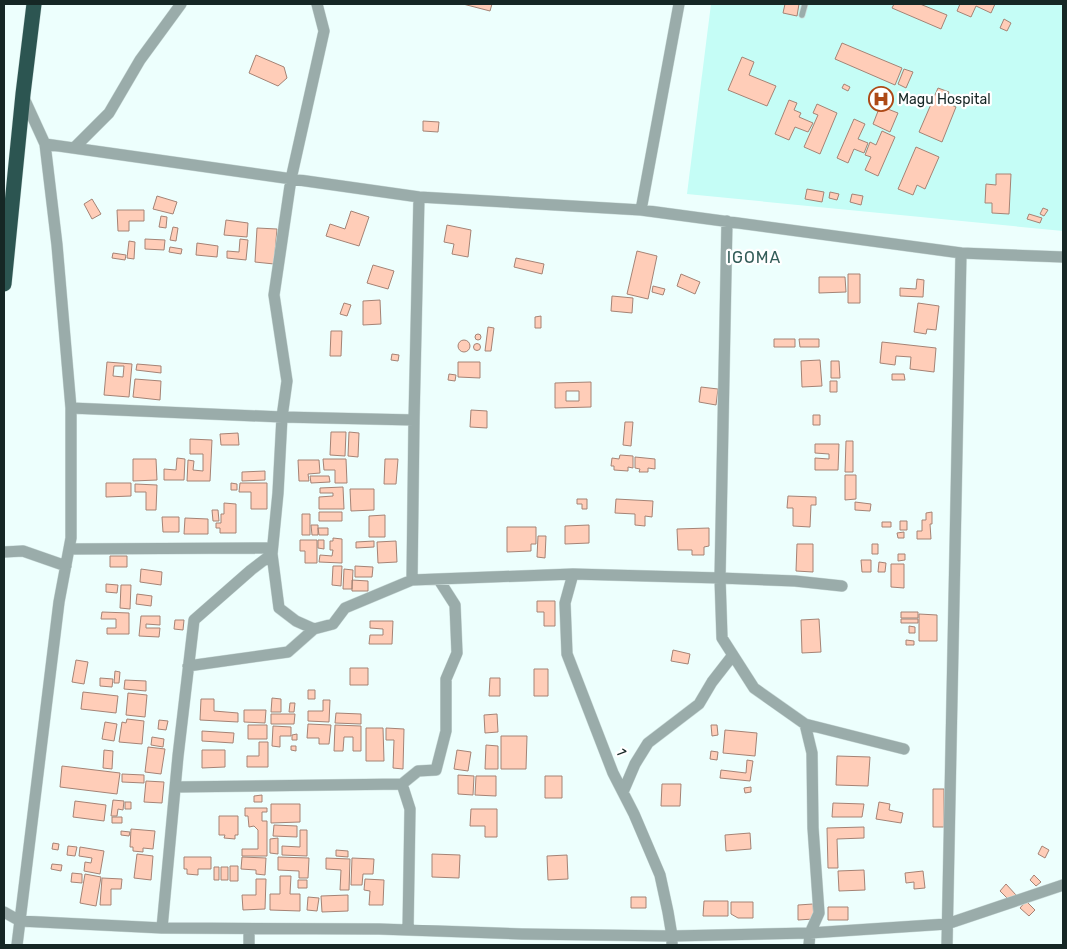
<svg xmlns="http://www.w3.org/2000/svg" width="1067" height="949" viewBox="0 0 1067 949" font-family="Rubik,sans-serif">
	<rect width="100%" height="100%" fill="#edfffd"/>
	<path fill="#c5fdf6" d="M711,4H1063V231L687,194Z"/>
	<path fill="#ffcdb8" stroke="#a58375" fill-rule="evenodd" d="M463,4H492L490,11Z
		M785,4H799L797,16L783,13Z
		M894,4H920L947,15L941,29L892,8Z
		M960,4H995L991,13L976,6L971,17L957,11Z
		M1004,19L1011,23L1007,31L1000,28Z
		M842,43L902,68L895,85L835,59Z
		M256,55L284,67L287,78L278,86L249,73Z
		M742,57L754,62L749,75L776,86L767,106L728,90Z
		M904,69L913,72L906,88L898,84Z
		M844,84L850,87L848,91L842,88Z
		M938,88L949,92L945,102L956,107L942,142L919,132Z
		M789,100L797,103L794,110L801,113L799,117L813,123L808,132L795,127L789,140L775,134Z
		M817,104L837,113L820,154L804,147L818,115L813,113Z
		M880,106L898,113L890,132L873,124Z
		M854,119L865,124L858,139L868,143L864,153L854,149L848,163L837,158Z
		M423,121L439,122L438,132L423,131Z
		M882,131L895,137L878,176L865,170L871,157L865,155L870,142L876,145Z
		M916,147L939,157L925,189L917,185L913,195L898,189Z
		M996,174H1011L1009,214L992,213V203H985L986,184L996,185Z
		M807,189L824,192L822,202L805,199Z
		M830,192L839,194L837,200L829,198Z
		M852,194L863,196L861,205L850,202Z
		M157,196L177,202L173,214L153,209Z
		M92,199L101,214L92,219L84,204Z
		M1043,208L1048,210L1044,216L1040,214Z
		M117,210H144V221H129V231H118Z
		M351,211L369,217L359,246L326,236L330,224L345,229Z
		M1029,214L1042,218L1040,223L1027,219Z
		M161,216L167,217L166,228L159,227Z
		M226,220L248,223L247,237L224,235Z
		M447,225L471,230L468,257L452,254L454,244L444,242Z
		M173,227L178,228L176,241L170,240Z
		M257,228L277,229L274,264L255,262Z
		M145,239L165,240L164,250L145,249Z
		M240,239L248,240L246,260L227,258V251L239,252Z
		M129,241L135,242L134,259L127,258Z
		M197,243L218,246L217,257L196,255Z
		M170,247L182,249L181,254L169,252Z
		M637,251L657,256L648,299L627,294Z
		M113,253L126,255L125,260L112,258Z
		M516,258L544,264L542,274L514,267Z
		M373,265L394,271L388,289L367,283Z
		M681,274L700,282L695,294L677,286Z
		M848,274H860V303H848Z
		M819,277H845L846,292L819,293Z
		M917,279L924,280L923,297L900,296V288L916,289Z
		M653,286L665,289L663,295L652,292Z
		M612,296L633,298L632,313L611,311Z
		M380,300L381,324L363,325V301Z
		M344,303L351,305L347,316L340,314Z
		M918,303L939,306L936,330L927,329L926,334L914,332Z
		M541,316V328H535V317Z
		M488,327L494,328L491,351H485Z
		M331,331H342L341,356H330Z
		M475 337a3 3 0 1 1 6 0a3 3 0 1 1-6 0Z
		M774,339H795V347H774Z
		M799,339H819V347H800Z
		M458 346a6 6 0 1 1 12 0a6 6 0 1 1-12 0Z
		M882,342L936,348L934,372L910,369L911,357L896,356L895,365L880,363Z
		M473.5 347a3.5 3.5 0 1 1 7 0a3.5 3.5 0 1 1-7 0Z
		M392,354L399,355L398,361L391,360Z
		M820,360L822,386L802,387L801,361Z
		M831,361H839L840,378H831Z
		M107,362L132,364L129,397L104,395ZM114,366H124L123,377L113,376Z
		M458,362H480V378L458,377Z
		M137,364L161,366V373L136,370Z
		M449,374L456,375L455,381L448,380Z
		M892,374H904L905,380H892Z
		M135,379L161,381L160,400L133,397Z
		M830,381H837V392H830Z
		M591,382V407L555,408V383ZM566,391H579V401H566Z
		M701,387L718,389L716,405L699,402Z
		M471,410L487,411V428L470,427Z
		M813,415H820V425H813Z
		M625,422H633L631,446L623,445Z
		M331,432H346L345,456L330,455Z
		M349,432L359,433L358,457L348,456Z
		M238,433L239,445H221L220,434Z
		M190,439L212,440L210,481H187L188,460L194,461L193,470L203,471V454H190Z
		M846,441H853V472H845Z
		M815,444H839L838,470H815V458L829,459V454L815,453Z
		M620,455L633,456V468L628,467V471L614,470V466H611L612,458L619,459Z
		M635,457L655,459V469L648,468V472H639L640,469L635,468Z
		M177,458L185,459L184,480H164V469L176,470Z
		M133,459H156L157,480L133,481Z
		M323,459H346L347,483H335V470H324Z
		M385,459H398L396,484H384Z
		M298,460H319L320,473L308,474L309,481H299Z
		M265,471V480L242,481V472Z
		M845,475H856V499L845,500Z
		M310,476H329L330,482L311,483Z
		M106,483H131V496L106,497Z
		M231,483L237,484V490H231Z
		M240,483H267V509H251V492H239Z
		M135,484L157,485L156,510H146V492H135Z
		M343,487L344,509H319V497L333,496V493H320V488Z
		M350,489H374V510L351,511Z
		M788,496L816,497V505H811L810,527L793,526V508H787Z
		M577,499H587V509H582V504H577Z
		M616,499L653,501L652,517L645,516V526L635,525V514L615,513Z
		M855,502L871,504L870,511L855,510Z
		M224,503L236,504V533H220V528H216V523H221V514H224Z
		M212,510H218L219,521H213Z
		M319,512H342V521H319Z
		M932,512V524H930L931,539H917V531H922V520H926V513Z
		M302,514H310V535H302Z
		M385,515V537H369V516Z
		M162,517H179V532H163Z
		M185,518L208,519V534H184Z
		M900,521H907V530H900Z
		M882,522H891V527H882Z
		M311,525H318V535H312Z
		M589,525V543L565,544V526Z
		M507,527H536V544H531V551L507,552Z
		M318,528H328V535H319Z
		M709,528V546L704,547V555H692V550H678L677,529Z
		M904,532V538H898L897,533Z
		M538,536H546L545,558L537,557Z
		M333,538L342,539V563L319,562L320,555L332,556L333,550H330V541H333Z
		M300,540H317V563H305V551H300Z
		M318,540H324V549L318,548Z
		M374,541V547L356,548V542Z
		M396,541L397,562L378,563L377,542Z
		M797,544H813V572L796,571Z
		M872,544H878V554H872Z
		M898,554H905V560L898,561Z
		M110,556H127V567H110Z
		M861,560H871V572H862Z
		M879,562L886,563L885,572H878Z
		M891,564H904V588L891,587Z
		M333,566H342L341,586L332,585Z
		M355,566L373,567L372,577H355Z
		M141,569L162,572L161,585L140,582Z
		M344,569L353,570L352,589H343Z
		M352,580L368,581V591H352Z
		M106,584L118,585L117,593L106,592Z
		M121,585H131L130,609L120,608Z
		M137,594L152,596L151,606L136,604Z
		M537,601H555V626H544V612H537Z
		M102,612L129,613V634H107V628H116V619H101Z
		M901,612H918V618H901Z
		M919,614L937,615V641H919Z
		M141,616H160V625L146,624V628H160L159,637L139,636Z
		M819,619L821,652L802,653L801,620Z
		M901,619H918V623H901Z
		M175,620H184L183,630L174,629Z
		M370,621H393L392,644H369L370,635H383V629L370,628Z
		M909,626L915,627V633H909Z
		M906,640L914,641V645H906Z
		M673,650L690,654L688,664L671,661Z
		M76,660L88,662L84,684L72,682Z
		M350,668H368V685H350Z
		M534,669H548V696H534Z
		M115,671L120,672L119,683H114Z
		M100,678L113,679L112,687L100,686Z
		M490,678H500V696H489Z
		M125,680L146,681V691L124,689Z
		M308,690H315V699H308Z
		M83,692L118,696L116,713L81,709Z
		M128,693L147,695L145,717L126,715Z
		M272,698L281,699V712H271Z
		M201,699H214V711L238,713V722L200,720Z
		M323,700H330L329,722L308,721V711H323Z
		M290,703H295L294,712H289Z
		M244,710H266L265,723L244,722Z
		M336,713L361,714V724L335,723Z
		M271,714H295L294,724H271Z
		M497,714L498,732L485,733L484,715Z
		M127,719L144,721L142,744L119,742L122,722L126,723Z
		M159,720L168,721L166,730L158,729Z
		M105,722L117,724L114,741L102,739Z
		M308,724L331,725L329,744H319V738H307Z
		M248,725H267V739H248Z
		M335,725L361,726V751H353V737H344L343,751H334Z
		M711,725H717L718,735L712,736Z
		M273,726L291,727V736H280V747L272,746Z
		M366,728H383L384,761H366Z
		M386,728L404,729L403,769L393,768L394,740H386Z
		M725,730L757,733L755,756L723,753Z
		M202,731L234,733L233,743L202,741Z
		M297,734V740H292V735Z
		M501,736H527L526,769H501Z
		M152,737L164,739L163,747L151,745Z
		M259,742H268V767H247V756H259Z
		M486,745L498,746V769H485Z
		M291,746H296V751L291,750Z
		M148,747L165,749L161,774L145,772Z
		M104,750L113,751L112,769L103,768Z
		M202,750H225V767L202,768Z
		M457,750L471,752L468,771L454,769Z
		M711,751L718,752L717,760L710,759Z
		M837,756L870,757L868,786L836,785Z
		M747,760L753,761L750,781L720,778L721,770L746,773Z
		M62,766L120,773L117,794L60,787Z
		M122,774L144,775V783L122,782Z
		M458,775L474,776L473,795L458,794Z
		M476,776H496V796L475,795Z
		M545,776H562V798H545Z
		M146,781L164,782L162,803L144,802Z
		M662,784H681L680,806H661Z
		M751,787V792L745,793L744,788Z
		M933,789H944V827H933Z
		M262,795V802H254V796Z
		M113,800L124,801L123,810L118,809L117,816H111Z
		M75,801L106,805L104,821L73,817Z
		M125,802H131V809H125Z
		M879,802L890,804L889,810L903,813L901,823L876,819Z
		M833,803L864,804L862,817H832Z
		M271,804H300V822L271,823Z
		M245,808H267V812H262V821H267V856H242V849H258V830L254,826L249,827L248,816H245Z
		M471,809H497V837H485V826H470Z
		M219,816H238V835H235V839L224,838L225,835H219Z
		M112,817H122V823H112Z
		M274,825L297,826V837L273,836Z
		M864,827V838L837,839L838,868H828L827,828Z
		M131,829L155,831L153,849L143,848V852L133,851V847H130Z
		M300,830H307V856L282,855V846L300,847Z
		M121,831L130,832L129,836L121,835Z
		M750,833L751,849L726,851L725,835Z
		M278,838V854L270,853V839Z
		M53,843L59,844L58,850L52,849Z
		M68,846L77,847L75,856L67,855Z
		M1042,846L1049,850L1045,858L1038,854Z
		M80,847L104,851L100,874L84,871L85,862L91,863L92,858L79,856Z
		M336,850L348,851V857L336,856Z
		M137,854L153,856L151,880L134,878Z
		M432,854L460,855L459,878L432,877Z
		M567,855L568,879L548,880L547,856Z
		M184,857H211V869H198V875L187,874V869H184Z
		M242,857L266,858L265,875L256,874V870L241,869Z
		M278,857L309,858L308,878H299V871L278,870Z
		M326,858L350,859L349,890H340L341,870L326,869Z
		M352,858L374,859L373,874H363L362,885H351Z
		M52,864L62,865L61,871L51,869Z
		M230,866H238V881H230Z
		M214,867H219V880H214Z
		M221,867H228V880H221Z
		M864,870L865,890L839,891L838,871Z
		M923,871L925,888L914,889V882L906,883L905,873Z
		M72,873L82,874V883L71,882Z
		M85,874L101,877L96,906L80,903Z
		M1034,875L1041,882L1036,886L1030,880Z
		M280,876H291L290,894H300V911L270,910V894H280Z
		M102,878L122,879L121,889H111V905H100Z
		M256,879H266L265,909L243,910L242,895H256Z
		M365,879L384,880L383,905H369L370,891L364,890Z
		M298,880H307V888H298Z
		M1006,884L1016,895L1010,901L1000,891Z
		M348,895V911L322,912L321,896Z
		M308,897L319,898L317,911L307,910Z
		M631,897H646V908H631Z
		M704,901H728V916H703Z
		M1026,901L1035,910L1029,916L1020,908Z
		M731,902H753V918H738L731,914Z
		M813,904L814,919L798,920V905Z
		M828,907H848V920H828Z"/>
	<g fill="none" stroke-linecap="round" stroke-linejoin="round">
		<defs>
			<path id="lane" d="M802,15L805,4"/>
			<path id="street" d="M679,4L641,210L961,253L947,945
				M45,144L419,197L641,210
				M74,148L109,113L140,60L181,4
				M419,197L414,420L412,580L573,574L720,578L727,221
				M961,253L1063,257
				M71,408L282,417L414,420
				M69,549L272,548
				M4,552L23,551L66,566
				M272,554L279,608L296,621L314,629L333,624L345,608L412,580
				M573,574L565,603L567,654L613,773L634,814L660,875L668,912L672,936V945
				M188,666L288,652L314,629
				M805,724L904,749
				M402,784L418,771L436,770L446,731V679L457,653L455,605L439,580
				M176,787L402,784L410,809L408,930
				M623,792L635,764L648,743L699,704L712,682L733,655
				M4,912L20,921L162,928L379,929L522,934L672,936L810,933L947,924L1063,885
				M162,928L178,756L194,620L251,570L272,554L278,493L282,417L287,381L274,295L291,179L324,31L317,4
				M249,929V945
				M17,945L59,602L71,538V408L57,245L45,144L23,96
				M809,945L810,933L819,913L813,828L812,753L805,724L754,688L722,638L720,578L795,581L842,586"/>
			<path id="highway" d="M4,284L23,94L34,4"/>
		</defs>
		<use href="#lane" stroke="#cbdcda" stroke-width="7"/>
		<use href="#street" stroke="#cbdcda" stroke-width="12"/>
		<use href="#highway" stroke="#cbdcda" stroke-width="16"/>
		<use href="#lane" stroke="#9aacaa" stroke-width="5.5"/>
		<use href="#street" stroke="#9aacaa" stroke-width="11"/>
		<use href="#highway" stroke="#2c5551" stroke-width="15"/>
	</g>
	<defs>
		<symbol id="hospital-ring" viewBox="-11 -11 22 22"><circle r="9.5" fill="#fff" stroke="#ad4916" stroke-width="1.5"/><path d="M-5-5h3v3.5h4V-5h3V5h-3V1.5h-4V5h-3Z" fill="#ad4916"/></symbol>
	</defs>
	<g fill-rule="evenodd">
		<use href="#hospital-ring" x="867" y="85" width="28" height="28"/>
	</g>
	<g text-anchor="middle" dominant-baseline="central" stroke-width="4.5" stroke-linejoin="round" paint-order="stroke">
		<g font-size="14" fill="#162725" stroke="#fff" text-anchor="start">
			<text x="898" y="99">Magu Hospital</text>
		</g>
		<g font-size="14" fill="#162725" stroke="#fff">
			<text transform="translate(621 752) rotate(69)">1</text>
		</g>
		<g font-size="16" letter-spacing="1" fill="#345d59" stroke="#fff">
			<text x="754" y="257">IGOMA</text>
		</g>
	</g>
	<rect width="1067" height="949" fill="none" stroke="#162725" stroke-width="10"/>
</svg>
